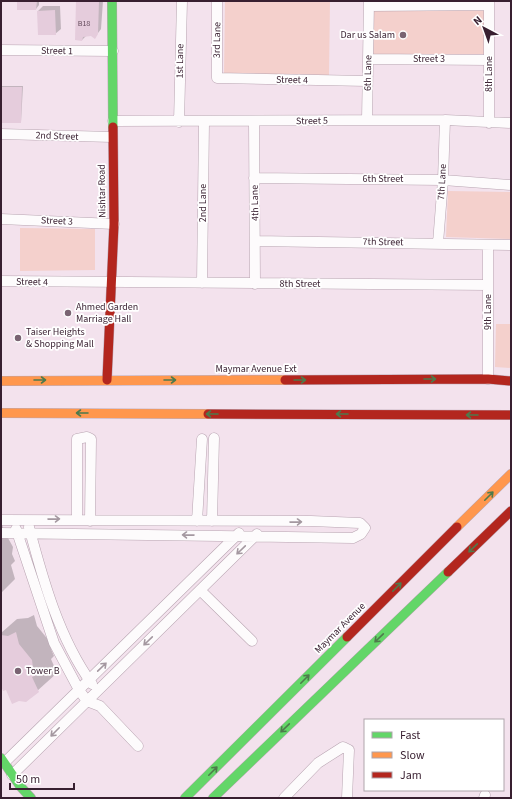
<svg xmlns="http://www.w3.org/2000/svg" width="512" height="799" viewBox="0 0 512 799" font-family="'Source Sans 3',sans-serif">
	<rect width="100%" height="100%" fill="#f3e2ed"/>
	<path fill="#f4d0cc" d="M225,1H330L329,75L224,74Z
		M372,9H484V54L372,56Z
		M448,191L511,192V239L446,237Z
		M20,228L95,229V270L20,271Z
		M496,324H511V368L495,367Z"/>
	<path fill="#0003" d="M18,1H39V5L36,9Z
		M77,1H103L101,29L95,37L91,35L86,36L82,40Z
		M43,6H60L61,29L55,34L38,11Z
		M2,86H23L21,122H1Z
		M1,517L3,529L13,547L12,554L15,561L11,565L15,579L1,593Z
		M34,615L37,626L50,642L51,649L54,656L51,659L57,673L26,701L1,684V633L17,619L28,618Z"/>
	<path fill="#e5ccdc" d="M17,1H37L36,10H17Z
		M76,1H99L98,34L95,39L91,36L83,37L82,41L75,40Z
		M55,10L56,35H38L37,11Z
		M1,87H22L21,123H1Z
		M16,632L19,644L32,660L33,668L37,675L32,677L39,692L26,702L19,701L12,704L6,690L3,691L1,686V635L8,636Z"/>
	<g fill="none" stroke-linecap="round" stroke-linejoin="round">
		<defs>
			<path id="street" d="M217,1V78L367,81
				M369,6L489,5
				M1,50L113,51
				M368,59L489,60
				M367,120L369,1
				M113,121L445,120L511,123
				M179,122L182,1
				M254,122L255,284
				M489,123V1
				M1,134L112,137
				M254,178L443,180L511,185
				M1,219L114,224
				M255,241L511,245
				M438,243L443,180L445,120
				M1,281L488,285
				M202,283L204,122
				M488,379V245
				M77,519V439L87,437L91,439L90,521
				M1,520L311,521L360,523L365,528L361,534L353,538L1,533
				M197,521L202,439
				M212,521L214,438
				M29,527C43,580 59,638 92,684
				M16,529L54,643L79,690L87,701L100,706L138,746
				M200,590L252,641
				M4,763L239,533
				M12,775L257,534
				M284,798L318,763L343,747L349,750L347,798
				M484,798L485,795"/>
			<path id="fast" d="M112,1L113,127
				M1,758L20,786L31,798
				M185,798L347,637
				M213,798L448,572"/>
			<path id="slow" d="M1,381L285,380
				M1,413L208,414
				M457,527L511,474"/>
			<path id="jam" d="M107,380L114,224L113,127
				M285,380L488,379L511,381
				M208,414L511,415
				M448,572L511,511
				M347,637L457,527"/>
		</defs>
		<use href="#street" stroke="#b8a4b1" stroke-width="11"/>
		<use href="#fast" stroke="#b8a4b1" stroke-width="10"/>
		<use href="#slow" stroke="#b8a4b1" stroke-width="10"/>
		<use href="#jam" stroke="#b8a4b1" stroke-width="10"/>
		<use href="#street" stroke="#fdfbfc" stroke-width="10"/>
		<use href="#fast" stroke="#63d668" stroke-width="9"/>
		<use href="#slow" stroke="#ff974d" stroke-width="9"/>
		<use href="#jam" stroke="#b3261e" stroke-width="9"/>
	</g>
	<defs><path id="oneway-shaft" d="M-6 0H5M1.5-3L5.5 0L1.5 3" fill="none" stroke-width="1.6" stroke-linecap="round" stroke-linejoin="round"/></defs>
	<g stroke="#4e7a4c">
		<use href="#oneway-shaft" transform="translate(430 379)"/>
		<use href="#oneway-shaft" transform="translate(40 380)"/>
		<use href="#oneway-shaft" transform="translate(170 380)"/>
		<use href="#oneway-shaft" transform="translate(300 380)"/>
		<use href="#oneway-shaft" transform="translate(82 413) rotate(-180)"/>
		<use href="#oneway-shaft" transform="translate(212 414) rotate(-180)"/>
		<use href="#oneway-shaft" transform="translate(342 414) rotate(-180)"/>
		<use href="#oneway-shaft" transform="translate(472 415) rotate(-180)"/>
		<use href="#oneway-shaft" transform="translate(489 496) rotate(-45)"/>
		<use href="#oneway-shaft" transform="translate(473 548) rotate(136)"/>
		<use href="#oneway-shaft" transform="translate(397 587) rotate(-45)"/>
		<use href="#oneway-shaft" transform="translate(379 638) rotate(136)"/>
		<use href="#oneway-shaft" transform="translate(305 679) rotate(-45)"/>
		<use href="#oneway-shaft" transform="translate(285 728) rotate(136)"/>
		<use href="#oneway-shaft" transform="translate(213 771) rotate(-45)"/>
	</g>
	<g stroke="#a498a0">
		<use href="#oneway-shaft" transform="translate(54 519) rotate(-1)"/>
		<use href="#oneway-shaft" transform="translate(296 522) rotate(-1)"/>
		<use href="#oneway-shaft" transform="translate(188 535) rotate(-179)"/>
		<use href="#oneway-shaft" transform="translate(241 550) rotate(136)"/>
		<use href="#oneway-shaft" transform="translate(148 641) rotate(136)"/>
		<use href="#oneway-shaft" transform="translate(102 667) rotate(-44)"/>
		<use href="#oneway-shaft" transform="translate(55 732) rotate(135)"/>
	</g>
	<g fill="#796372" stroke="#fff" stroke-width="1.5">
		<circle cx="403" cy="35" r="4"/>
		<circle cx="68" cy="313" r="4"/>
		<circle cx="18" cy="338" r="4"/>
		<circle cx="18" cy="671" r="4"/>
	</g>
	<g text-anchor="middle" dominant-baseline="central" stroke-width="3.5" stroke-linejoin="round" paint-order="stroke">
		<g font-size="8" fill="#644b5c">
			<text x="84" y="23">B18</text>
		</g>
		<g font-size="10" fill="#381f30" stroke="#fff" text-anchor="start">
			<text x="395" y="35" text-anchor="end">Dar us Salam</text>
			<text x="76" y="307">Ahmed Garden<tspan x="76" dy="12">Marriage Hall</tspan></text>
			<text x="26" y="332">Taiser Heights<tspan x="26" dy="12">&amp; Shopping Mall</tspan></text>
			<text x="26" y="671">Tower B</text>
		</g>
		<g font-size="10" fill="#381f30" stroke="#fff">
			<text transform="translate(217 40) rotate(-89)">3rd Lane</text>
			<text transform="translate(57 51) rotate(1)">Street 1</text>
			<text x="429" y="59">Street 3</text>
			<text transform="translate(180 61) rotate(-89)">1st Lane</text>
			<text transform="translate(368 73) rotate(-89)">6th Lane</text>
			<text transform="translate(489 74) rotate(-90)">8th Lane</text>
			<text transform="translate(292 80) rotate(1)">Street 4</text>
			<text transform="translate(312 121) rotate(-1)">Street 5</text>
			<text transform="translate(57 136) rotate(2)">2nd Street</text>
			<text x="383" y="179">6th Street</text>
			<text transform="translate(442 182) rotate(-87)">7th Lane</text>
			<text transform="translate(102 191) rotate(-91)">Nishtar Road</text>
			<text transform="translate(203 203) rotate(-90)">2nd Lane</text>
			<text transform="translate(255 203) rotate(-91)">4th Lane</text>
			<text transform="translate(57 221) rotate(3)">Street 3</text>
			<text transform="translate(383 242) rotate(1)">7th Street</text>
			<text transform="translate(32 282) rotate(1)">Street 4</text>
			<text x="300" y="284">8th Street</text>
			<text transform="translate(488 312) rotate(-90)">9th Lane</text>
			<text x="256" y="369">Maymar Avenue Ext</text>
			<text transform="translate(340 628) rotate(-45)">Maymar Avenue</text>
		</g>
	</g>
	<rect width="512" height="799" fill="none" stroke="#381f30" stroke-width="4"/>
	<rect x="364" y="719" width="140" height="72" fill="#ffffff" stroke="#afa5ac"/>
	<rect x="372" y="732" width="20" height="6" fill="#63d668" stroke="#afa5ac"/>
	<text x="400" y="739" font-size="12" fill="#381f30">Fast</text>
	<rect x="372" y="752" width="20" height="6" fill="#ff974d" stroke="#afa5ac"/>
	<text x="400" y="759" font-size="12" fill="#381f30">Slow</text>
	<rect x="372" y="772" width="20" height="6" fill="#b3261e" stroke="#afa5ac"/>
	<text x="400" y="779" font-size="12" fill="#381f30">Jam</text>
	<g transform="translate(484 28) rotate(319)" stroke="#ffffff" stroke-width="3" paint-order="stroke">
	<path d="M0-3L7 15L0 10L-7 15Z" fill="#381f30"/>
	<text y="-6" font-size="11" font-weight="bold" text-anchor="middle" fill="#381f30">N</text>
	</g>
	<path d="M10 783v6h64v-6" fill="none" stroke="#381f30" stroke-width="2"/>
	<text x="16" y="783" font-size="12" fill="#381f30" stroke="#ffffff" stroke-width="3" paint-order="stroke">50 m</text>
</svg>
